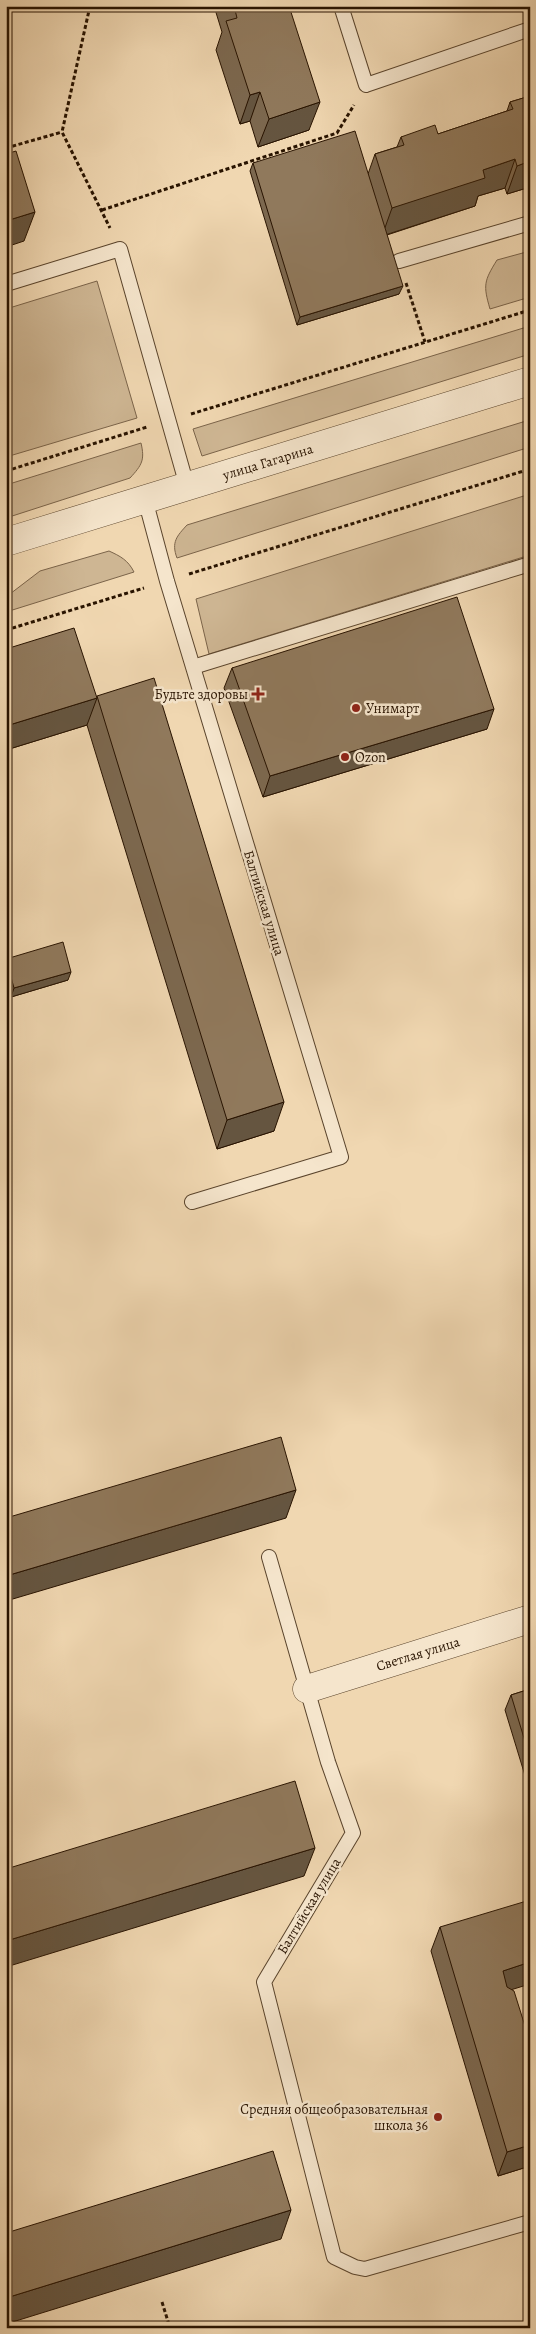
<svg xmlns="http://www.w3.org/2000/svg" width="536" height="2334" viewBox="0 0 536 2334" font-family="Alegreya,serif">
	<rect width="100%" height="100%" fill="#f0d7b1"/>
	<filter id="stains"><feTurbulence type="fractalNoise" baseFrequency=".004" numOctaves="4"/><feColorMatrix values="0 0 0 0 .2 0 0 0 0 .09 0 0 0 0 .02 0 0 0 .5 -.17"/></filter>
	<radialGradient id="worn" r=".72"><stop offset=".6" stop-color="#630" stop-opacity="0"/><stop offset="1" stop-color="#630" stop-opacity=".3"/></radialGradient>
	<path fill="#ceb693" stroke="#7b644a" d="M530,251V297L490,309C483,285 484,281 497,260Z
		M97,281L137,418L6,457V309Z
		M530,326V354L202,456L193,429Z
		M526,421L530,422V447L177,558C171,542 177,536 187,525Z
		M141,443C145,460 142,465 130,478L6,518V485Z
		M530,494V555L209,654L196,599Z
		M109,551C120,556 128,560 134,572L6,612V597L40,571Z"/>
	<g fill="none" stroke-linecap="round" stroke-linejoin="round">
		<defs>
			<path id="service" d="M341,6L366,85L530,29
				M399,261L530,223
				M6,284L120,249L187,486
				M145,499L167,581L341,1157L192,1202
				M193,667L530,564
				M269,1557L328,1762L353,1833L264,1982L334,2257L355,2267L365,2269L530,2222"/>
			<path id="minor" d="M307,1689L530,1619"/>
			<path id="tertiary" d="M6,542L530,381"/>
		</defs>
		<use href="#service" stroke="#5a442c" stroke-width="16"/>
		<use href="#minor" stroke="#5a442c" stroke-width="29"/>
		<use href="#tertiary" stroke="#5a442c" stroke-width="29"/>
		<path stroke="#281300" stroke-width="3" stroke-dasharray="4 2.5" stroke-linecap="butt" d="M90,6L62,132L110,228
			M6,148L62,132
			M102,210L337,133L354,105
			M406,283L425,342
			M191,414L530,310
			M6,471L147,427
			M189,574L530,469
			M6,630L144,588
			M162,2302L170,2328"/>
		<use href="#service" stroke="#f5e5cc" stroke-width="14"/>
		<use href="#minor" stroke="#f5e5cc" stroke-width="28"/>
		<use href="#tertiary" stroke="#f5e5cc" stroke-width="28"/>
	</g>
	<path fill="#7c684f" stroke="#281300" d="M214,6H289L309,130L258,147L250,121L240,124L216,50L222,32Z
		M530,96V187L507,194L505,188L478,196L475,206L387,235L399,294L297,325L250,171L253,163L368,174L375,154L397,147L401,137L438,134L507,111L510,102Z
		M6,649L97,698V696L274,1131L217,1149L87,725L6,750Z
		M232,668L487,729L263,797L224,688Z
		M6,959L68,980L11,997L6,979Z
		M530,1689V1792L505,1710L511,1695Z
		M440,1927L511,1989L530,2166L498,2176L431,1951Z"/>
	<path fill="#655540" stroke="#281300" d="M260,92L250,121L240,124L250,95Z
		M320,102L309,130L258,147L269,119Z
		M515,159L505,188L478,196L475,206L382,236L392,208L483,170Z
		M530,161V187L507,194L517,166Z
		M35,212L24,241L6,247V221Z
		M403,286L399,294L297,325L300,317Z
		M97,698L87,725L6,750V726Z
		M494,709L487,729L263,797L270,776Z
		M71,972L68,980L11,997L14,988Z
		M284,1102L274,1131L217,1149L227,1120Z
		M296,1490L286,1518L6,1601V1576Z
		M315,1848L304,1876L6,1967V1941Z
		M530,1962V1984L494,1995L503,1971Z
		M530,2145V2166L498,2176L507,2152Z
		M291,2210L281,2239L6,2324V2298Z"/>
	<path fill="#90795c" stroke="#281300" d="M234,6H289L320,102L269,119L260,92L250,95L226,21L237,18Z
		M530,96V161L517,166L515,159L483,170L485,178L392,208L375,154L404,145L401,137L435,125L438,134L513,109L510,102Z
		M355,131L403,286L300,317L253,163Z
		M16,151L35,212L6,221V154Z
		M457,597L494,709L270,776L232,668Z
		M74,628L97,698L6,726V649Z
		M154,678L284,1102L227,1120L97,696Z
		M63,942L71,972L14,988L6,959Z
		M281,1437L296,1490L6,1576V1518Z
		M530,1689V1758L511,1695Z
		M295,1781L315,1848L6,1941V1869Z
		M530,1900V1962L503,1971L507,1987L514,1991L530,2042V2145L507,2152L440,1927Z
		M273,2151L291,2210L6,2298V2233Z"/>
	<g fill="#8f2418" stroke="#f5e5cc" stroke-width="2">
		<path d="M255.5 686.5h5v5h5v5h-5v5h-5v-5h-5v-5h5z"/>
		<circle cx="356" cy="708" r="5"/>
		<circle cx="345" cy="757" r="5"/>
		<circle cx="438" cy="2117" r="5"/>
	</g>
	<g text-anchor="middle" dominant-baseline="central" stroke-width="5" stroke-linejoin="round" paint-order="stroke">
		<g font-size="14" fill="#281300" stroke="#f5e5cc">
			<text transform="translate(268 462) rotate(-17)">улица Гагарина</text>
			<text transform="translate(264 903) rotate(73)">Балтийская улица</text>
			<text transform="translate(418 1654) rotate(-17)">Светлая улица</text>
			<text transform="translate(309 1906) rotate(-59)">Балтийская улица</text>
		</g>
		<g font-size="14" fill="#281300" stroke="#f5e5cc" text-anchor="end">
			<text x="248" y="694">Будьте здоровы</text>
			<text x="366" y="708" text-anchor="start">Унимарт</text>
			<text x="355" y="757" text-anchor="start">Ozon</text>
			<text x="428" y="2109">Средняя общеобразовательная<tspan x="428" dy="16">школа 36</tspan></text>
		</g>
	</g>
	<rect width="536" height="2334" fill="none" stroke="#f0d7b1" stroke-width="25"/>
	<rect x="8" y="8" width="521" height="2319" fill="none" stroke="#281300" stroke-width="2.5"/>
	<rect x="12" y="12" width="511" height="2309" fill="none" stroke="#281300"/>
	<rect width="100%" height="100%" filter="url(#stains)"/>
	<rect width="100%" height="100%" fill="url(#worn)"/>
</svg>
